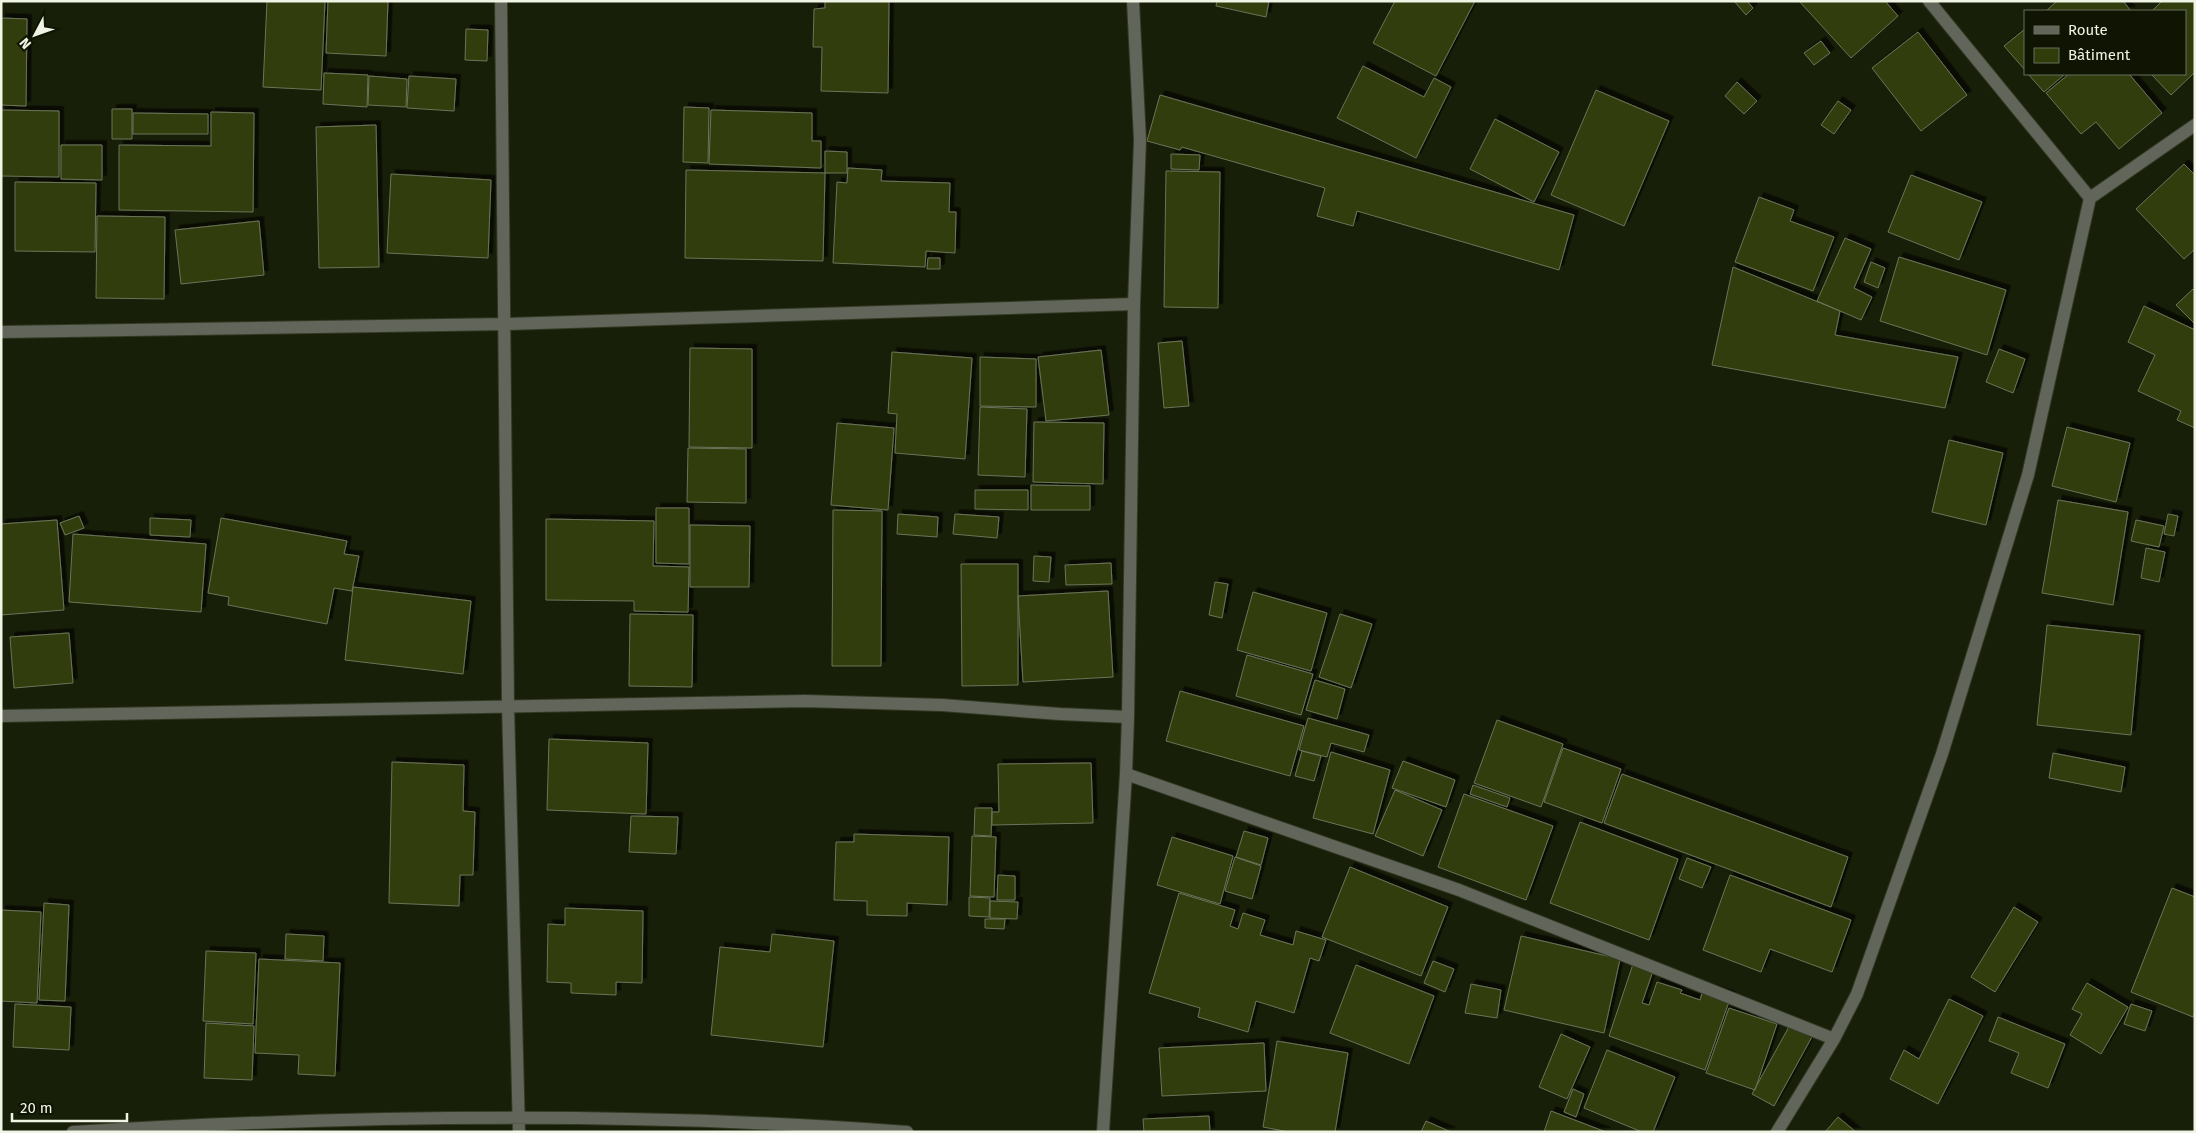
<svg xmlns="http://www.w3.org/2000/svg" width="2196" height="1133" viewBox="0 0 2196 1133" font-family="'Fira Sans',sans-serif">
	<defs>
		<filter id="shadow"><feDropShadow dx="4.5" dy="-4.5" stdDeviation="0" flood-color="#0009"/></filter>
	</defs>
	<rect width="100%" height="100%" fill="#181f08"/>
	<path fill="#303d0b" stroke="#6b7459" filter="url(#shadow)" d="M267,1H325L321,90L263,87Z
		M328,1H388L386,56L326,53Z
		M825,1H889L888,93L821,91L822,47H813L814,9L825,8Z
		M1217,1H1269L1266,17L1216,6Z
		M1395,1H1475L1436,76L1373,43Z
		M1734,1H1747L1753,8L1746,15Z
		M1799,1H1885L1898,16L1851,58Z
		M2057,1H2123L2131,11H2046Z
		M2162,1H2195V72L2171,95L2151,74H2185V11H2152Z
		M1,18L27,19L26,106L1,105Z
		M466,29L488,30L487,61L465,60Z
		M2025,29V70L2004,46Z
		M1918,32L1967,95L1921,131L1872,68Z
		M1821,41L1830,53L1814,65L1804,53Z
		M1363,66L1424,97L1434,78L1451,87L1416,158L1337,118Z
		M324,73L368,75L367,107L323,104Z
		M2028,74H2065L2044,92Z
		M2069,74H2129L2162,113L2119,149L2096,122L2081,134L2046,93Z
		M369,76L407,79L406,107L368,105Z
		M409,76L456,79L454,111L407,108Z
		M1737,82L1757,101L1744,114L1725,96Z
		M1596,90L1669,121L1624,226L1551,195Z
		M1160,95L1574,215L1559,270L1357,211L1353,226L1317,216L1325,188L1182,147L1180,150L1147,141Z
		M1838,101L1851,110L1834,134L1821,125Z
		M684,107L709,108L708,163L683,162Z
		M112,109H132V139H112Z
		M1,110L59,111V177L1,176Z
		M711,110L812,113V141H821V168L709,164Z
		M211,112L254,113L253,212L119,210V145L211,146Z
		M133,113L208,114V134H133Z
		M1495,119L1559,152L1534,202L1470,169Z
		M376,125L379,267L319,268L316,127Z
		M61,145H102V180L61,179Z
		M825,151L847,152V173H825Z
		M1171,154L1200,155L1199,170L1171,169Z
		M2184,164L2195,175V249L2184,259L2136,209Z
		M848,168L882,170L881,181L950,183L949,212H956L955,253L926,251L925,267L833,263L837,182L847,183Z
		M686,170L825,173L823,261L685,258Z
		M1166,171L1220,172L1218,308L1164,307Z
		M391,174L491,180L488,258L387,253Z
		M1911,175L1982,202L1959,260L1888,232Z
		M15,182L96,183L95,252L15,251Z
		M1759,197L1794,210L1790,221L1834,237L1813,291L1735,262Z
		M97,216L165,217L164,299L96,298Z
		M259,221L264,275L181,284L175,230Z
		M1845,238L1871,249L1854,288L1872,297L1861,320L1817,301Z
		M1899,257L2006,290L1987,355L1880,321Z
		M928,258H940V269H927Z
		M1871,262L1885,268L1878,288L1864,282Z
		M1733,267L1840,311L1835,335L1958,357L1945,408L1712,365Z
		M2193,289L2195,291V324L2176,305Z
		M2144,306L2195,330V428L2177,420L2181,411L2138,391L2155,355L2128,342Z
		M1182,341L1189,406L1164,408L1158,343Z
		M690,348L752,349V448L689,447Z
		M1999,349L2025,359L2013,393L1986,382Z
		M1101,350L1109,415L1046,421L1038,357Z
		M892,352L972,358L965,459L895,453L897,414L888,413Z
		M980,357L1036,359V407L980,406Z
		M980,407L1027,409L1025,477L978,475Z
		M1034,422L1104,423L1103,484L1033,482Z
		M837,423L894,428L888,510L831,505Z
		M2067,427L2130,443L2116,502L2052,486Z
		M1949,440L2003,453L1986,525L1932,512Z
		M688,448L746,449V503L687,502Z
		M1031,485L1090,486V510H1031Z
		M975,490H1028V510L975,509Z
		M2058,500L2128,512L2113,605L2042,593Z
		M656,508H689V564L656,563Z
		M833,510L882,511L881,666H832Z
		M898,514L938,517L937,537L897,534Z
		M955,514L999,517L997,538L953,534Z
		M2168,514L2178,516L2174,536L2164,534Z
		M79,516L84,528L65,535L60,523Z
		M150,518L191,520L190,537L150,535Z
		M221,518L347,541L344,554L359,556L352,591L334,588L327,624L228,605L229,597L208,593Z
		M546,519L654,521L653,566L689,567L688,612L634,611V601L546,600Z
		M57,520L64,610L1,615V524Z
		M2136,520L2164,526L2159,547L2131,541Z
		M690,525L750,526L749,587H690Z
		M73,534L206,544L201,612L69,602Z
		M2146,548L2165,552L2159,582L2141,578Z
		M1034,556L1051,557L1049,582L1033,581Z
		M1111,563L1112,584L1066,585L1065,565Z
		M961,564H1018V685L962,686Z
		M1215,582L1228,584L1222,618L1209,615Z
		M353,587L471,601L463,674L345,660Z
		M1108,591L1113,677L1023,682L1018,596Z
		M1253,592L1327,613L1311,671L1237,650Z
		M630,614L693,615L692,687L629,686Z
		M1340,614L1372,624L1351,688L1319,677Z
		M2047,625L2140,635L2131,735L2037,725Z
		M69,633L73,683L14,688L10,637Z
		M1247,655L1313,674L1301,715L1236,696Z
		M1315,680L1345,689L1337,719L1306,710Z
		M1180,691L1304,726L1290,776L1166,741Z
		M1308,718L1369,735L1364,752L1331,743L1327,757L1299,750Z
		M1497,720L1563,744L1541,807L1474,783Z
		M549,739L648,743L646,814L547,810Z
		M1563,748L1621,769L1602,823L1544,802Z
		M1302,751L1321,756L1314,781L1295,776Z
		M1331,752L1390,770L1373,834L1313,818Z
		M2053,753L2125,767L2121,792L2049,778Z
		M1403,761L1455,780L1446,807L1392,788Z
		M392,762L464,765L463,811L475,812L473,875H460L459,906L389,903Z
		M1091,763L1093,823L992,825V812H999L998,764Z
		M1622,774L1848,857L1831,907L1604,823Z
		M1473,785L1510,798L1507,807L1470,794Z
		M1395,790L1442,810L1423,856L1375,836Z
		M1464,794L1553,826L1526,900L1438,867Z
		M975,808H992L991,836L974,835Z
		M631,816L678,817L676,854L629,852Z
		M1580,822L1678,859L1649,940L1550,903Z
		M1244,831L1268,838L1261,865L1236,857Z
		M854,834L949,837L947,905L907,903V916L867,915V901L834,900L836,842H854Z
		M972,836L996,837L994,897L970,896Z
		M1172,837L1233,856L1220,904L1157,885Z
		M1235,857L1261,866L1252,899L1225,891Z
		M1687,858L1711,867L1702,888L1679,879Z
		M1350,867L1448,907L1421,976L1322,937Z
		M998,875L1015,876V900H997Z
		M1730,875L1851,920L1832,972L1770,949L1761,972L1703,950Z
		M2172,888L2195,897V1012L2193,1017L2131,992Z
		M1179,893L1235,910L1230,926L1238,929L1243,913L1265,920L1260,935L1293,945L1296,931L1326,940L1319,961L1310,958L1294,1013L1256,1001L1248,1032L1198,1017L1200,1008L1149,993Z
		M969,897L990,898L989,917L969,916Z
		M990,901L1018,902L1017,919L990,918Z
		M44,903L69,905L65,1001L39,1000Z
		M2014,907L2038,922L1995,992L1971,977Z
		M565,908L643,911L642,983L616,982V995L571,993V983L547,982L548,924L565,925Z
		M1,910L41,912L37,1003L1,1001Z
		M985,919H1005L1004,929L985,928Z
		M286,934L324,936L323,961L285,959Z
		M772,934L834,941L823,1047L711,1035L720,947L770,952Z
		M1521,936L1620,959L1604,1033L1504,1010Z
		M206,951L256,953L253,1024L203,1021Z
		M259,959L340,963L335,1076L298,1074L299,1055L255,1053Z
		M1433,961L1454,969L1445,992L1424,983Z
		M1633,964L1653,971L1642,1003L1649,1005L1657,982L1682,990L1680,993L1700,1000L1704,987L1731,996L1705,1070L1609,1036Z
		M1356,965L1434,996L1409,1064L1330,1033Z
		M2087,983L2128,1007L2101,1054L2070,1035L2082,1014L2072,1009Z
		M1471,984L1501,990L1497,1018L1465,1013Z
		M1949,999L1983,1016L1938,1104L1890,1079L1904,1050L1919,1059Z
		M15,1004L71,1007L69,1050L13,1047Z
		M2131,1004L2152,1011L2145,1031L2124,1024Z
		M1729,1008L1777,1024L1755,1090L1706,1073Z
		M1998,1017L2065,1044L2048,1088L2011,1073L2019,1053L1989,1041Z
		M206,1023L254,1026L252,1080L204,1078Z
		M1791,1023L1813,1035L1774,1106L1752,1094Z
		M1561,1034L1590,1047L1567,1099L1539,1087Z
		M1277,1041L1348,1053L1335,1132H1289L1263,1127Z
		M1264,1043L1266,1091L1162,1096L1159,1048Z
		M1607,1050L1675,1077L1653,1132H1642L1584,1108Z
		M1573,1089L1584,1094L1576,1117L1564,1112Z
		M1551,1111L1606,1132H1544Z
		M1209,1116L1210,1132H1144L1143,1119Z
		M1838,1117L1856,1132H1825Z
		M1426,1121L1451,1132H1421Z"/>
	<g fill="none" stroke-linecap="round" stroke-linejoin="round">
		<defs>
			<path id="street" d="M501,1L508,705L519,1132
				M1929,1L2090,198
				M1,332L506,324L1134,304
				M1,716L805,701L942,705L1060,714L1128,717
				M1126,774L1459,890L1834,1039
				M73,1132C350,1115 630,1111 907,1132
				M1103,1132L1126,774L1128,717L1134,304L1140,140L1133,1
				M1777,1132L1834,1039L1857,994L1942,754L2028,475L2090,198L2195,125"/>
		</defs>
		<use href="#street" stroke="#323923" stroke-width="14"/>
		<use href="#street" stroke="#61655a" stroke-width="12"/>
	</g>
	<rect width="2196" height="1133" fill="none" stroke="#eff4e5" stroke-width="5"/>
	<rect x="2024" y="10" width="162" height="65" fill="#0f1502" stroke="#696e5d"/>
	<rect x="2034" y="26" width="25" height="8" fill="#61655a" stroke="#696e5d"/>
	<text x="2068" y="35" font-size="15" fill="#eff4e5">Route</text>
	<rect x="2034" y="48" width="25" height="15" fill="#303d0b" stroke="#696e5d"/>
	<text x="2068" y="60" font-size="15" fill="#eff4e5">Bâtiment</text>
	<g transform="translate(35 35) rotate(229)" stroke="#0f1502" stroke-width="4" paint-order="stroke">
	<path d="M0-4L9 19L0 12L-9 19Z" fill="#eff4e5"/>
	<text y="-8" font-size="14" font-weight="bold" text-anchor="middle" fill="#eff4e5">N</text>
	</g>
	<path d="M12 1113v8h115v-8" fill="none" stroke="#eff4e5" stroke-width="2.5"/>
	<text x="20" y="1113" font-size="15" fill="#eff4e5" stroke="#0f1502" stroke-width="4" paint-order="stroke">20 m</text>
</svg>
